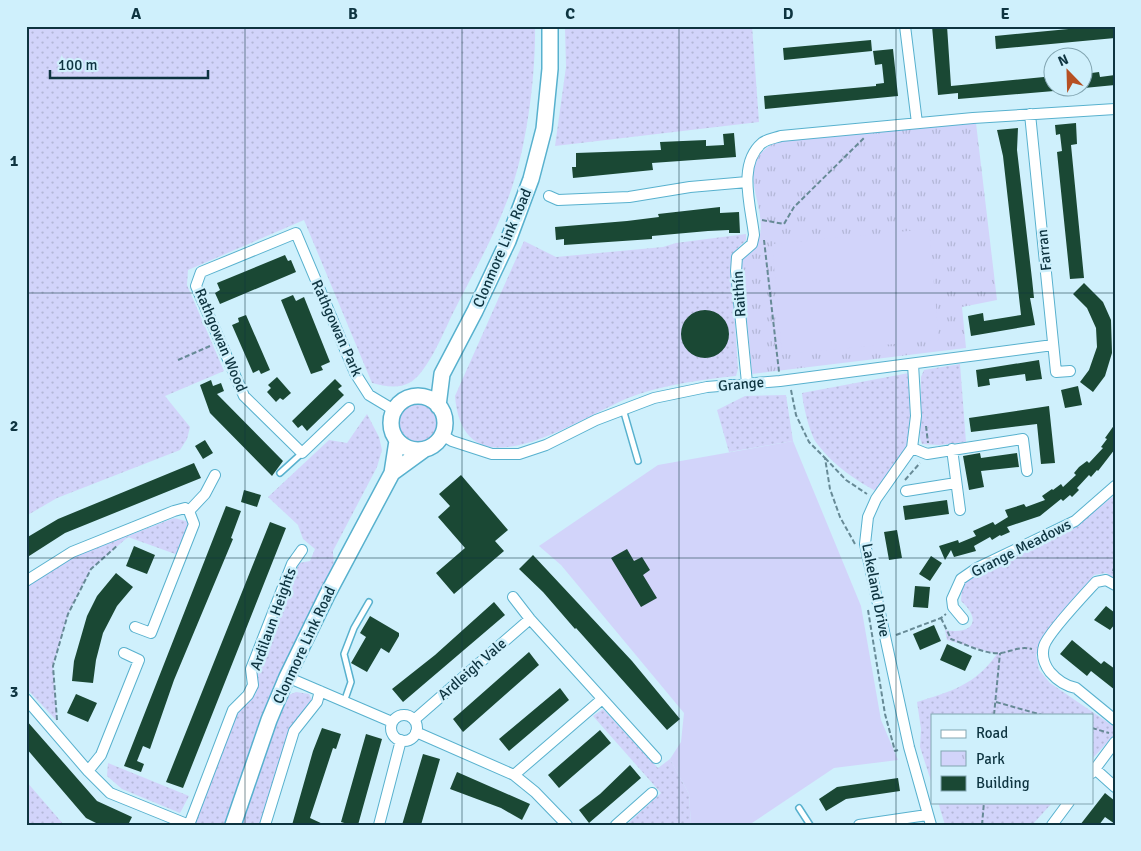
<svg xmlns="http://www.w3.org/2000/svg" width="1141" height="851" viewBox="0 0 1141 851" font-family="Signika,sans-serif">
	<defs>
		<pattern id="grass-dots" width="8" height="8" patternUnits="userSpaceOnUse" patternTransform="scale(1.25)"><rect width="8" height="8" fill="#d2d4fa"/><path d="M2 2h.1M6 6h.1" fill="none" stroke="#b3b7d7" stroke-width="1.8" stroke-linecap="round"/></pattern>
		<pattern id="park-tufts" width="24" height="20" patternUnits="userSpaceOnUse" patternTransform="scale(1.25)"><rect width="24" height="20" fill="#d2d4fa"/><path d="M3 7l-1-3M5 7V3M7 7l1-3M15 17l-1-3M17 17v-4M19 17l1-3" fill="none" stroke="#b3b7d7"/></pattern>
	</defs>
	<rect width="100%" height="100%" fill="#cff0fc"/>
	<path fill="url(#grass-dots)" d="M26,26H535C536,76 526,155 507,201C492,241 470,279 451,317C443,334 426,375 409,383C398,389 384,386 372,383L304,220L188,270L187,285L224,371L165,396L190,427L187,439L180,450L57,498L26,516Z
		M574,26H752L759,122L555,146L566,67L565,28L572,29Z
		M746,234V240L733,253L731,264L738,369L736,376C705,379 669,384 639,394C588,410 464,505 455,396L524,241L556,257L663,247L676,243Z
		M960,364L966,442L939,445L922,444L920,438L921,377L924,370Z
		M909,373L914,439L879,493C857,481 834,466 818,445C810,436 803,405 802,393Z
		M786,395L793,441L729,452L717,410L745,396Z
		M398 423a20 20 0 1 1 40 0a20 20 0 1 1-40 0Z
		M367,414L379,437L382,450L377,467L333,551L334,569L227,825H195L207,786L241,705L256,694V667L299,563L310,561L315,549L303,539L298,525L268,497L329,440L347,443Z
		M1115,495V578L1106,573L1094,575L1043,639L1036,655L1039,670L1050,683L1113,726L1115,734L1092,759V715H932V784L920,747L921,729L917,702C952,691 975,685 997,654L947,640L945,630C972,635 983,621 961,601L962,587L968,579L1078,524Z
		M174,518L190,522L178,555L128,537L91,569L68,614L53,666L57,721L26,688V585L76,556Z
		M296,692L309,694L313,702L290,728L259,825H241C253,780 271,737 289,695Z
		M603,709L658,768L670,759L689,794L691,825H626L661,793L593,716Z
		M108,763L189,796L180,813L122,789L107,776Z
		M26,781L64,825H26Z
		M938,802H1053L1032,825H945Z"/>
	<path fill="url(#park-tufts)" d="M976,123L997,300L962,307L966,348L752,374L741,261C745,254 755,248 758,241C772,208 727,163 779,141Z"/>
	<path fill="#d2d4fa" d="M929,229L939,340L782,354L772,244Z
		M793,441L861,606L881,720L898,760L834,768L749,825H691L689,794L670,759L681,742L684,713L561,565L539,546L658,465Z"/>
	<path fill="#1a4834" d="M932,26H947L951,86L1054,76V91L958,99V93L938,95Z
		M1100,26H1115V38L996,49L995,36Z
		M871,40L872,51L784,60L783,48Z
		M893,49L898,96L765,109L764,96L876,86V84L884,83L882,64L875,65L873,51Z
		M1099,72L1100,77L1115,75V85L1084,88V74Z
		M1076,123L1077,144L1071,145L1084,278L1070,279L1057,152L1062,151L1060,134L1056,135L1055,125Z
		M1018,128L1017,150L1032,279L1034,298H1030L1035,325L971,336L968,316L983,313L984,321L1021,315L1003,156L997,130Z
		M734,133L736,157L652,163L653,170L573,178L572,167H576V153L661,150L660,142L706,140V146L724,145L723,134Z
		M720,207V213L739,212L740,233H729V230L708,231L652,236V239L564,245V239L556,240L555,227L627,221L659,217L658,214Z
		M285,255L288,261L291,260L296,272L220,304L215,293L220,290L217,283Z
		M1084,283L1103,302L1111,320L1112,353L1105,376L1093,392L1080,382L1089,370L1097,347L1096,328L1087,308L1073,294Z
		M293,295L296,301L304,297L330,362L321,366L323,370L311,374L281,300Z
		M681 334a24 24 0 1 1 48 0a24 24 0 1 1-48 0Z
		M246,315L270,370L261,374L259,370L253,373L232,325L239,322L238,318Z
		M1039,360L1042,379L1026,381L1025,374L989,379L990,385L978,387L976,370Z
		M277,377L291,393L283,400L280,398L276,402L267,392L271,388L268,385Z
		M335,379L342,386L338,389L344,395L307,431L302,425L298,428L292,421Z
		M211,380L213,386L221,383L224,391L217,394L283,461L272,476L210,413L200,385Z
		M1078,386L1082,405L1065,408L1061,390Z
		M1049,406L1055,463L1041,464L1037,424L971,432L969,418Z
		M1115,424V449L1098,471L1097,470L1091,477L1089,475L1077,488L1079,490L1072,497L1070,495L1063,501L1061,499L1040,516L1007,527L1010,532L1001,536L1000,535L992,540L990,537L974,546L976,551L954,557L951,550L945,560L939,546L958,540L959,543L976,536L973,531L993,522L995,525L1008,517L1005,510L1024,504L1026,507L1045,500L1042,496L1052,489L1053,490L1061,484L1063,487L1076,475L1074,473L1079,467L1087,461L1089,463L1103,448L1101,447L1107,439L1105,438Z
		M205,440L213,453L203,459L195,446Z
		M980,453L981,458L1017,453L1019,467L981,471L984,487L969,490L963,456Z
		M194,463L201,478L65,533L26,558V538L58,519Z
		M461,475L508,530L495,541L504,551L454,594L436,573L465,548L438,517L450,506L439,494Z
		M244,490L261,495L257,507L241,502Z
		M947,500L949,514L905,520L903,506Z
		M226,506L241,511L231,538L233,539L174,680L150,749L143,746L137,761L144,764L141,772L124,766Z
		M270,522L286,528L183,788L166,782Z
		M897,530L902,558L889,560L884,532Z
		M134,546L155,555L147,574L126,566Z
		M627,549L634,561L642,557L650,570L643,575L657,598L641,607L611,558Z
		M533,555L632,661L680,719L667,730L576,628L575,629L543,592L519,569Z
		M931,556L942,563L930,581L919,574Z
		M116,573L133,587L117,606L103,633L96,660L93,683L72,681L74,661L87,616L97,596Z
		M915,586L930,587L928,608L913,607Z
		M494,602L505,615L403,702L392,689L435,655Z
		M1106,606L1115,613V624L1110,630L1094,620Z
		M370,616L399,633V636L389,653L381,648L367,672L351,663L366,637L360,633Z
		M934,625L941,641L920,650L913,634Z
		M1072,640L1101,664L1104,661L1115,669V690L1091,671L1087,676L1060,654Z
		M947,644L972,656L965,671L940,660Z
		M529,652L539,665L463,732L453,719Z
		M560,688L569,700L509,751L499,739Z
		M76,694L97,703L88,722L67,713Z
		M26,720L97,801L132,817L128,825H100L86,818L26,748Z
		M322,728L341,734L336,749L333,748L310,818L325,825H292L313,751Z
		M600,730L611,743L559,788L548,775Z
		M366,734L382,739L358,825H351L341,822Z
		M423,754L440,759L421,825H402Z
		M630,765L641,778L589,823L579,810L600,794Z
		M457,772L530,804L522,820L501,808L450,789Z
		M898,778L900,791L846,799L826,811L819,799L837,787Z
		M1105,793L1115,801V824L1105,817L1099,825H1080Z"/>
	<g fill="none" stroke-linecap="round" stroke-linejoin="round">
		<defs>
			<path id="service" d="M623,409L638,461
				M280,473L302,453
				M344,702L351,682L344,654L354,628L369,602
				M799,808L810,825"/>
			<path id="minor" d="M905,26L917,123
				M1030,114L1056,372L1070,371
				M549,196L558,200L629,197L690,187L747,182
				M913,364L916,416L912,448L876,499L868,517L865,544L909,747L931,825
				M747,383L736,271L737,257L752,244L754,235C751,207 737,164 762,143C767,139 775,138 781,136L973,118L1115,109
				M349,408L302,453L244,396L196,286L201,272L296,233L355,373L369,395L394,410
				M442,435L452,441L492,454H519L546,445L596,420L654,398L707,387L780,381L1053,345
				M912,448L927,454L1023,439L1027,471
				M952,449L960,510
				M906,491L956,483
				M26,581L72,552L174,511L185,508L189,511L205,494L215,475
				M1115,585L1106,580L1096,582C1085,594 1048,633 1044,646C1041,656 1044,664 1050,672C1057,680 1065,686 1076,688L1115,720
				M513,597L530,619L656,758
				M963,619L953,607L952,599L961,579L977,568L1075,521L1115,486
				M135,627L151,633L194,524L189,511
				M287,677L392,722
				M26,699L88,771L110,793L189,825
				M391 728a13 13 0 1 1 26 0a13 13 0 1 1-26 0Z
				M414,720L530,619
				M416,732L514,775L535,792L567,825
				M1095,769L1115,787
				M88,771L101,755L139,660L124,653
				M1092,773L1115,742
				M514,775L601,700
				M189,825L233,710L248,695L253,685L251,669L292,564L302,550
				M265,825L294,731L317,702L320,691
				M379,825L401,740
				M616,825L652,793
				M859,825L927,815
				M1052,825L1069,802"/>
			<path id="secondary" d="M391 423a27 27 0 1 1 54 0a27 27 0 1 1-54 0Z
				M438,406L442,374L475,311L508,241L531,179L544,129L550,69V26
				M392,473L425,449
				M233,825L269,720L287,677L327,595L392,473L397,441"/>
		</defs>
		<use href="#service" stroke="#58b1ce" stroke-width="8"/>
		<use href="#minor" stroke="#58b1ce" stroke-width="12"/>
		<use href="#secondary" stroke="#58b1ce" stroke-width="18"/>
		<path stroke="#678a96" stroke-width="2" stroke-dasharray="5 2.5" stroke-linecap="butt" d="M762,220L784,224L794,207L864,138
			M764,240L779,372
			M178,360L210,346
			M791,390L796,415L809,442L825,458L830,489L840,517L855,544
			M926,426L928,443
			M825,458L846,480L867,494
			M905,480L920,463
			M1113,571L1115,565
			M868,610L885,714L895,751L898,750
			M941,618L951,639C965,644 986,655 1001,653C1013,651 1020,646 1032,649
			M896,635L941,618L946,614
			M996,702L1042,715
			M994,715L1000,653
			M57,720L53,666L68,614L91,569L118,545
			M1092,728L1109,733
			M982,825L984,802"/>
		<use href="#service" stroke="#fff" stroke-width="5"/>
		<use href="#minor" stroke="#fff" stroke-width="10"/>
		<use href="#secondary" stroke="#fff" stroke-width="15"/>
	</g>
	<path fill="none" stroke="#0e3440" stroke-width="1" stroke-opacity="0.55" d="M245,26V825M462,26V825M679,26V825M896,26V825M26,293H1115M26,558H1115"/>
	<g text-anchor="middle" dominant-baseline="central" stroke-width="5" stroke-linejoin="round" paint-order="stroke">
		<g font-size="15" fill="#0e3440" stroke="#cff0fc">
			<text transform="translate(502 248) rotate(-67)">Clonmore Link Road</text>
			<text transform="translate(1044 250) rotate(-96)">Farran</text>
			<text transform="translate(739 294) rotate(-94)">Raithín</text>
			<text transform="translate(337 328) rotate(66)">Rathgowan Park</text>
			<text transform="translate(221 340) rotate(67)">Rathgowan Wood</text>
			<text transform="translate(741 384) rotate(-5)">Grange</text>
			<text transform="translate(1021 548) rotate(-27)">Grange Meadows</text>
			<text transform="translate(876 590) rotate(79)">Lakeland Drive</text>
			<text transform="translate(273 619) rotate(-70)">Ardilaun Heights</text>
			<text transform="translate(304 645) rotate(-65)">Clonmore Link Road</text>
			<text transform="translate(472 669) rotate(-41)">Ardleigh Vale</text>
		</g>
	</g>
	<rect width="1141" height="851" fill="none" stroke="#cff0fc" stroke-width="55"/>
	<rect x="931" y="714" width="162" height="90" fill="#cff0fc" stroke="#82a5b1"/>
	<rect x="941" y="730" width="25" height="8" fill="#ffffff" stroke="#82a5b1"/>
	<text x="976" y="738" font-size="15" fill="#0e3440">Road</text>
	<rect x="941" y="751" width="25" height="15" fill="url(#park-tufts)" stroke="#82a5b1"/>
	<text x="976" y="764" font-size="15" fill="#0e3440">Park</text>
	<rect x="941" y="776" width="25" height="15" fill="#1a4834" stroke="#82a5b1"/>
	<text x="976" y="788" font-size="15" fill="#0e3440">Building</text>
	<g transform="translate(1068 72) rotate(337)"><circle r="24" fill="#cff0fc" stroke="#82a5b1"/>
	<path d="M0-4L9 19L0 12L-9 19Z" fill="#b65023"/>
	<text y="-8" font-size="14" font-weight="bold" text-anchor="middle" fill="#0e3440">N</text>
	</g>
	<path d="M50 70v8h158v-8" fill="none" stroke="#0e3440" stroke-width="2.5"/>
	<text x="58" y="70" font-size="15" fill="#0e3440" stroke="#cff0fc" stroke-width="4" paint-order="stroke">100 m</text>
	<rect x="28" y="28" width="1086" height="796" fill="none" stroke="#0e3440" stroke-width="2"/>
	<g font-size="16" text-anchor="middle" font-weight="bold" fill="#0e3440">
		<text x="136" y="19">A</text>
		<text x="353" y="19">B</text>
		<text x="570" y="19">C</text>
		<text x="788" y="19">D</text>
		<text x="1005" y="19">E</text>
		<text x="14" y="166">1</text>
		<text x="14" y="431">2</text>
		<text x="14" y="697">3</text>
	</g>
</svg>
